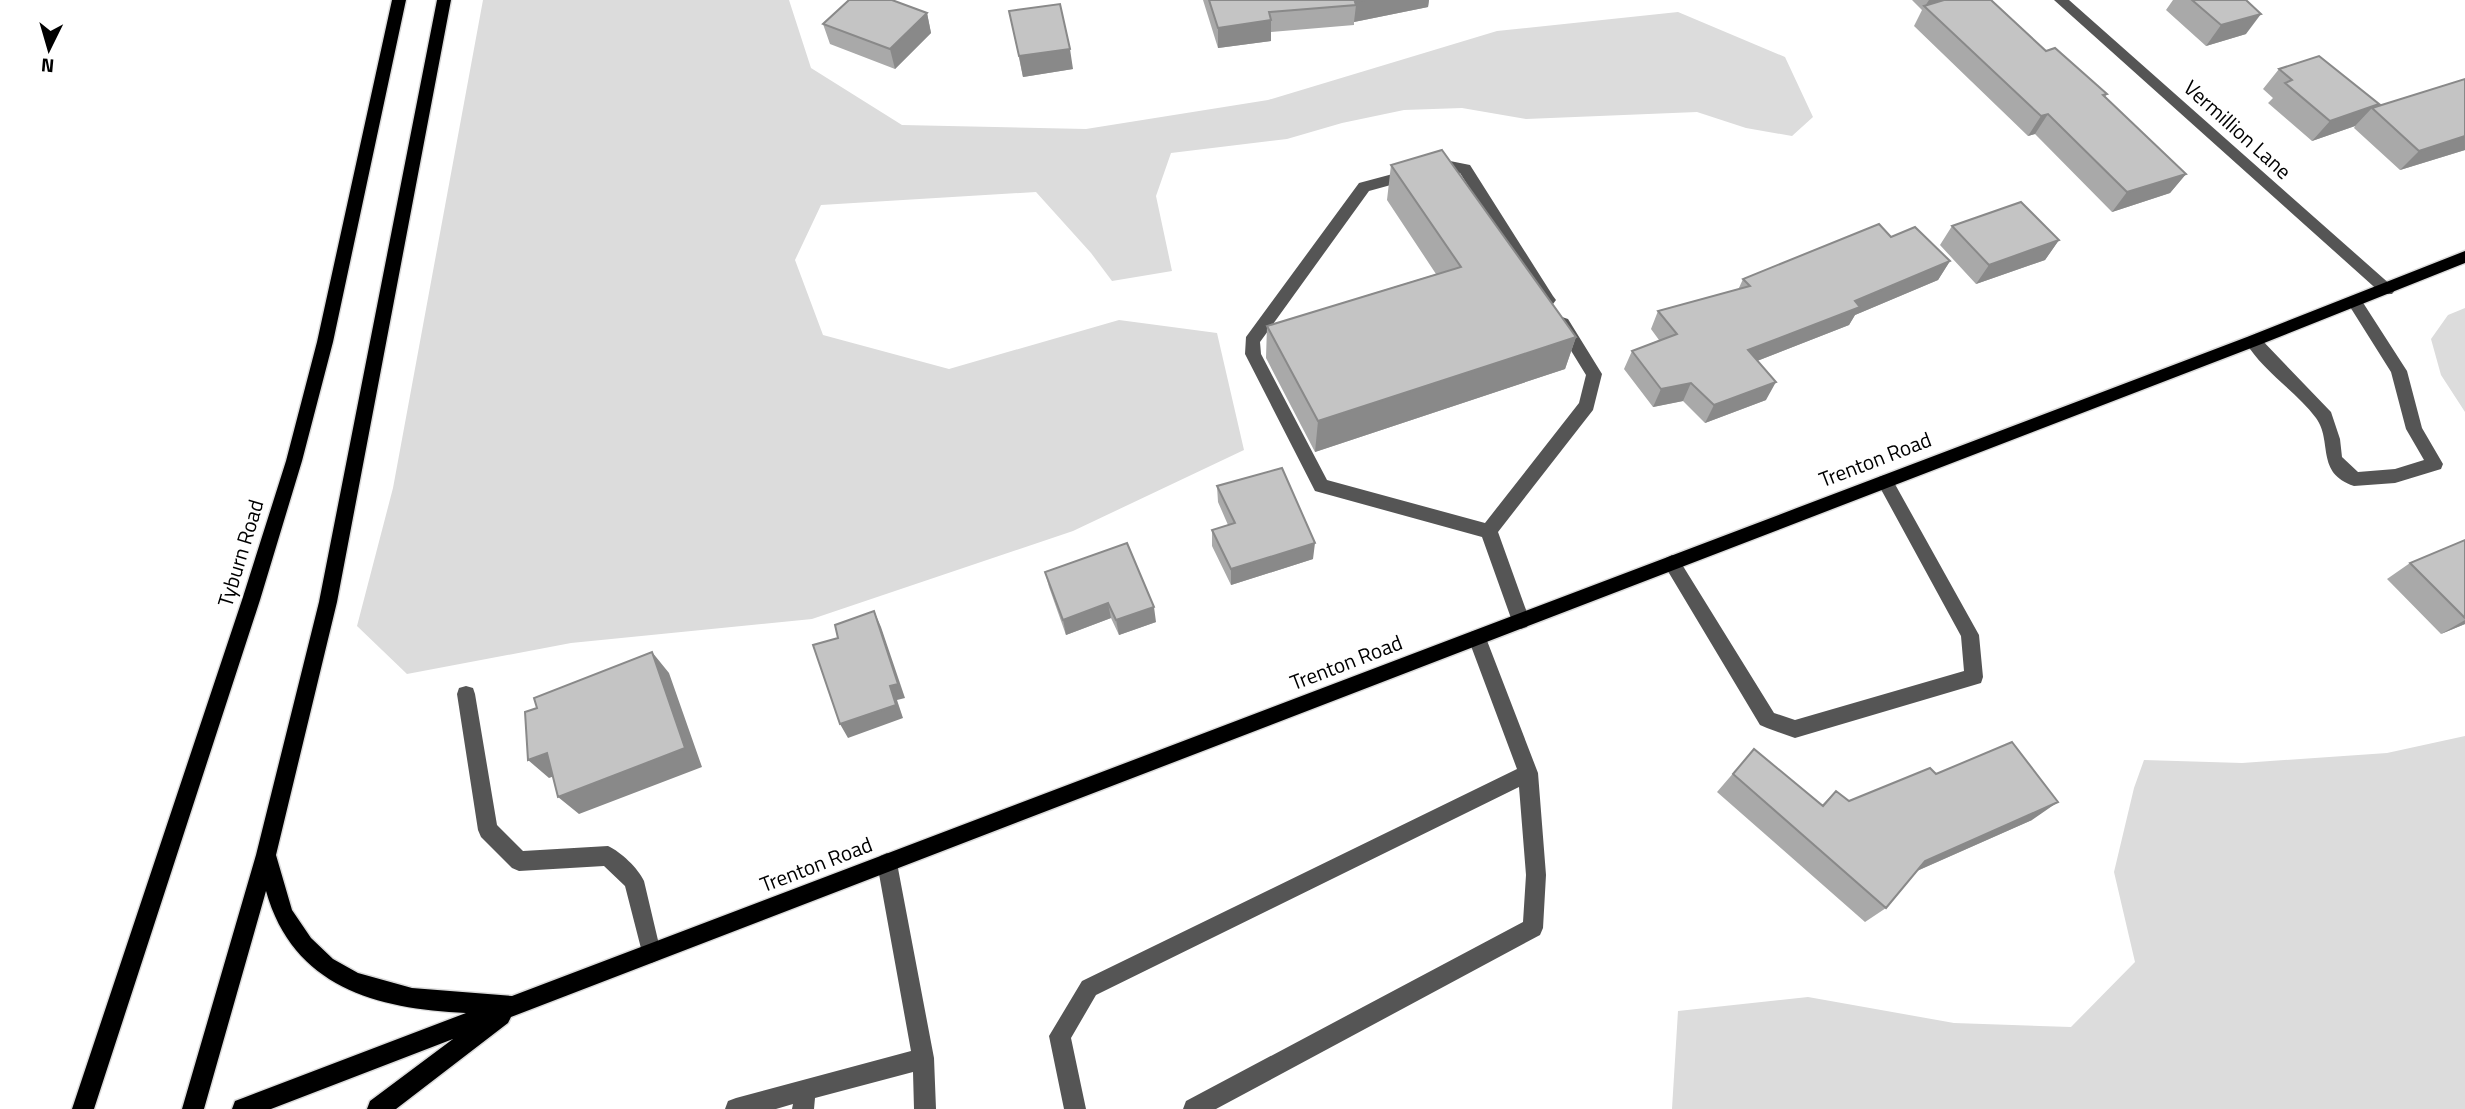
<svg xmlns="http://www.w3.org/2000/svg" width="2465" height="1109" viewBox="0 0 2465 1109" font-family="'Titillium Web',sans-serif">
	<rect width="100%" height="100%" fill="#fff"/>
	<path fill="#dcdcdc" d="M483,0H789L811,68L902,125L1086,129L1268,100L1497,31L1678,12L1785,57L1813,117L1792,136L1746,128L1697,112L1526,119L1462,108L1404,110L1342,123L1287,139L1171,153L1156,196L1172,271L1112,281L1091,253L1036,192L821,205L795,260L823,335L949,369L1119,320L1217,333L1244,450L1073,531L812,619L571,643L407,674L357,626L393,488Z
		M2465,308V412L2441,375L2431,339L2448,315Z
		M2465,736V1109H1672L1678,1011L1808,997L1954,1023L2071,1027L2135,962L2114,872L2134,788L2144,760L2242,763L2387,753Z"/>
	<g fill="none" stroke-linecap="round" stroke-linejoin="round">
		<defs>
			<path id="major" d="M392,0H406L333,342L302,461L260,600L94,1109H72L242,600L286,461L317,342Z
				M437,0H451L337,602L276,855L292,910L311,938L333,959L358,973L412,988L512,996L2247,337L2465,251V263L2259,345L511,1017L508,1023L396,1109H367L370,1101L453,1039L271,1109H232L235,1101L243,1098L466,1013C376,1009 293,987 266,891L204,1109H182L256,855L319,602Z"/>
		</defs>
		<use href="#major" stroke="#dbdbdb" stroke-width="3"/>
		<path fill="#555" fill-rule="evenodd" d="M2054,0H2069L2392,286L2395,290L2392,294H2382Z
			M1445,160L1470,165L1553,296L1556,300L1553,304H1543L1460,173L1445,170L1369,191L1260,342L1261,354L1327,480L1485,523L1579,403L1586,375L1554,323L1562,317L1568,319L1602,374L1593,410L1498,532L1530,621L1527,627L1521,629L1515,627L1512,621L1482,537L1315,491L1245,354L1246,337L1359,183Z
			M2355,296L2360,298L2407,371L2422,428L2443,464L2441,469L2395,483L2354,486C2315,473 2333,441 2316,418C2296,391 2262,371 2245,341L2253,335L2259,337L2331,412L2340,439L2342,457L2358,472L2395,469L2424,460L2406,429L2391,372L2347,302Z
			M1885,475L1891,477L1979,635L1983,677L1981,683L1795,738L1767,728L1760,725L1666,568L1663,563L1666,558L1672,555L1678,558L1774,713L1795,720L1964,671L1961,636L1877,482L1879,477Z
			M1477,630L1483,632L1486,638L1538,773L1546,875L1543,928L1540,935L1216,1109H1183L1186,1101L1523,922L1526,875L1519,787L1096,995L1071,1038L1086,1109H1064L1049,1036L1082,981L1517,769L1468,638L1471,632Z
			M466,686L473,688L475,694L497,825L523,851L608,846C621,852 638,868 644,881L661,953L658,960L651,963L644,960L625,886L604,866L519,871L512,868L481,837L478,830L457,694L459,688Z
			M887,853L894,856L897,863L934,1058L936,1109H914L913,1072L815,1098L814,1109H792L793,1104L776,1109H725L728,1101L736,1098L911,1051L877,863L880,856Z"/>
		<use href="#major" fill="#000" fill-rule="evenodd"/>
	</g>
	<path fill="#a9a9a9" d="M1203,0H1429L1428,7L1354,22V25L1271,32V41L1218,48Z
		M1912,0H1991L2046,51L2107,94L2105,97L2186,174L2170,193L2112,212L2035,134L2028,136L1914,26L1922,10Z
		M2173,0H2246V34L2206,46L2166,10Z
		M1009,11L1073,69L1023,77Z
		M927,13L931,33L895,69L830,44L823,24Z
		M2279,69L2377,106L2465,150L2400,170L2354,128L2355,126L2312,141L2268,103L2273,98L2263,89Z
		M1391,165L1576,337L1565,369L1315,452L1266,358L1267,326L1436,274L1387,200Z
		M1952,226L2059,240L2045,260L1976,284L1940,245Z
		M1891,237L1950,261L1938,280L1855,315L1849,325L1757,361L1766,400L1705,423L1683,401L1653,407L1624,369L1632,351L1659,340L1651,329L1658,311L1738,290L1743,279Z
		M1217,486L1313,559L1231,585L1212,546V530L1228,525L1218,502Z
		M2465,540V624L2441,634L2387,579L2410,563Z
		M1045,572L1156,622L1119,635L1111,618L1066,635L1049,587Z
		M1754,749L1822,805L1836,791L1849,801L1936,774L2032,820L1917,871L1886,908L1865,922L1717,792Z"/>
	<path fill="#898989" d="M1365,0H1429L1428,7L1354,22L1356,5L1355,2Z
		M1929,0H1961L1925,6Z
		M927,13L931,33L895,69L890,49Z
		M2261,14L2246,34L2206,46L2221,25Z
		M1271,20V41L1218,48V28Z
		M1070,49L1073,69L1023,77L1019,56Z
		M2379,104L2374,110L2372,108L2355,126L2312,141L2330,121Z
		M2048,114L2035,134L2028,136L2041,116Z
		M2465,136V150L2400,170L2419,151Z
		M2186,174L2170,193L2112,212L2127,192Z
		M2059,240L2045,260L1976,284L1989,265Z
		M1950,261L1938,280L1855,315L1849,325L1739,368L1748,350L1855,301Z
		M1576,337L1565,369L1315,452L1318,421Z
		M1776,382L1766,400L1705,423L1714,405Z
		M1691,383L1683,401L1653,407L1661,389Z
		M1315,543L1313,559L1231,585V569Z
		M1108,603L1111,618L1066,635L1063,620Z
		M1154,607L1156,622L1119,635L1116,620Z
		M874,611L881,627L905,698L897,700L903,718L848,738L840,724L890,686Z
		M2465,620V624L2441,634Z
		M652,652L669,673L702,767L579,814L558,797Z
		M547,753L568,771L549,778L528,760Z
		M2058,802L2032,820L1903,877L1925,861Z"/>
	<path fill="#c4c4c4" stroke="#898989" stroke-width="2" d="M849,0H892L927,13L890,49L823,24Z
		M1209,0H1365L1355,2L1356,5L1269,12L1271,20L1218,28Z
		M1944,0H1991L2046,51L2055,48L2107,94L2103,95L2186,174L2127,192L2048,114L2041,116L1924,6Z
		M2192,0H2246L2261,14L2221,25Z
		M1060,4L1070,49L1019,56L1009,11Z
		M2319,56L2379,104L2330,121L2285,83L2292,80L2279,69Z
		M2465,79V136L2419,151L2372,108Z
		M1442,150L1576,337L1318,421L1267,326L1461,267L1391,165Z
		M2021,202L2059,240L1989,265L1952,226Z
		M1879,224L1891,237L1915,227L1950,261L1855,301L1860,307L1748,350L1776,382L1714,405L1691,383L1661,389L1632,351L1677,334L1658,311L1750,286L1743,279Z
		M1282,468L1315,543L1231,569L1212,530L1235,523L1217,486Z
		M2465,540V618L2410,563Z
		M1127,543L1154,607L1116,620L1108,603L1063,620L1045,572Z
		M874,611L898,684L890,686L896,705L840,724L813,645L838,638L835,625Z
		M652,652L685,748L558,797L547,753L528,760L525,712L537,708L534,698Z
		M2012,742L2058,802L1925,861L1886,908L1733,774L1754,749L1823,806L1836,791L1849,801L1930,768L1936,774Z"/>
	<g text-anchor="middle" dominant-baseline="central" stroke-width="5" stroke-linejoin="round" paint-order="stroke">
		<g font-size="21" fill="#000" stroke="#fff">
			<text transform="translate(2238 129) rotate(42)">Vermillion Lane</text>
			<text transform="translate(1875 459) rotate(-21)">Trenton Road</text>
			<text transform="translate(240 553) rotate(-73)">Tyburn Road</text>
			<text transform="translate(1346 662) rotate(-21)">Trenton Road</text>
			<text transform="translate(816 864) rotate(-21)">Trenton Road</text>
		</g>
	</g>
	<g transform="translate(49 49) rotate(185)" stroke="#ffffff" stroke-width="5" paint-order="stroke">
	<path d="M0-5L12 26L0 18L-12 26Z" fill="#000000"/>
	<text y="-10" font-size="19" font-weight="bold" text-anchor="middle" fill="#000000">N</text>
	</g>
</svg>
